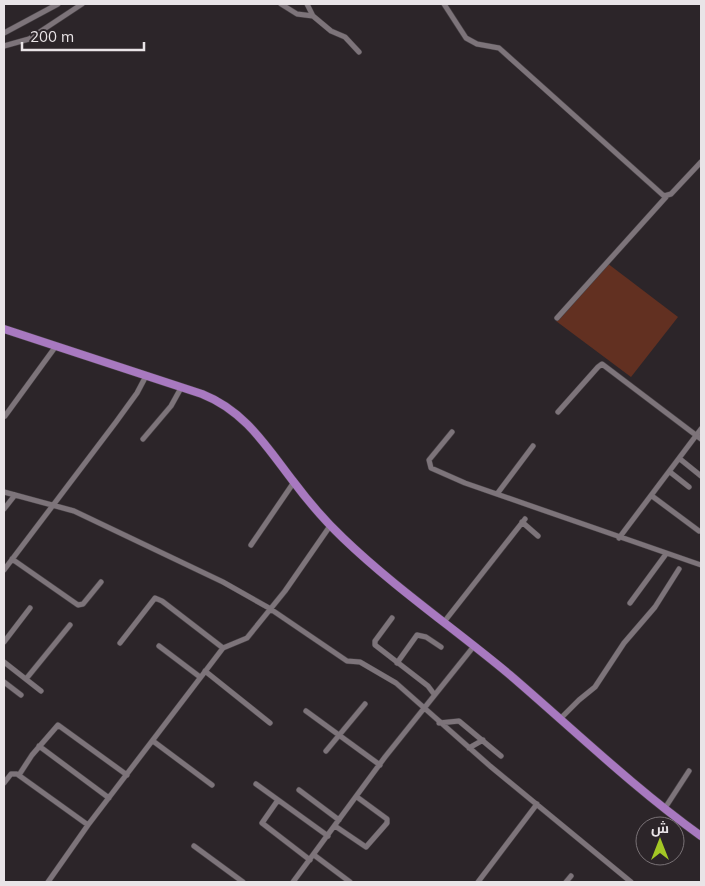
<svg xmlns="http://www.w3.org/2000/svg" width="705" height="886" viewBox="0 0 705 886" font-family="Mulish,Cairo,sans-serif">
	<rect width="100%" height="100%" fill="#2c2529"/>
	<path fill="#623021" d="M607,263L678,317L631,377L556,321Z"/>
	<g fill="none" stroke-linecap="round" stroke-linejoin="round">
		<defs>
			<path id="minor" d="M281,4L297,14L313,16L331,31L345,37L359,52
				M307,4L313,16
				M444,4L466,38L477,44L499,48L664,196L671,194L701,162
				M4,33L58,4
				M4,46L29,39L82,4
				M557,318L666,197
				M558,412L598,367L602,364L701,439
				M5,416L56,346
				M452,432L429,460L431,468L465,483L701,565
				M143,439L171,406L181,388
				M680,459L701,476
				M670,472L689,487
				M4,492L74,511L223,582L269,608L347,661L360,662L396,683L490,766L631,882
				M497,494L533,446
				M652,496L699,531
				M4,509L15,495
				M522,522L538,536
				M619,538L701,429
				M251,545L294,482
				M12,559L78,605L83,604L101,582
				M4,570L116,422L137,393L146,376
				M630,603L666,554
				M392,618L375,641V645L428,686L434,694
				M444,622L525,519
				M4,642L30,608
				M120,643L155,598L162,601L223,648
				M159,646L200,677
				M4,662L41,691
				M397,663L417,635L426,637L441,647
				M205,671L270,723
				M26,679L70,625
				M4,682L21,695
				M306,711L380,765
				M560,719L579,700L595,687L624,643L655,607L679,569
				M439,723L459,721L501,756
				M153,741L212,785
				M39,746L109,798
				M469,748L483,740
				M326,751L365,704
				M19,775L32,755L58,725L127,775
				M4,783L11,774H17L88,825
				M256,784L328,836
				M299,790L339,820
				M278,800L262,823L310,860
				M665,808L689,771
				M335,826L366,847L387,823V819L357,797
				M194,846L243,882
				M314,855L350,882
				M48,882L88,825L223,648L247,638L285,591L330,526
				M293,882L385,757L474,646
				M478,882L537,804
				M566,882L571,876"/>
			<path id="primary" d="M4,329L202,394C245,411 266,446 293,481C308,501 325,521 343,538C395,588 455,629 510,675C573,729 633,787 701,836"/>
		</defs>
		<use href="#minor" stroke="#474145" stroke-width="6"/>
		<use href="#primary" stroke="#474145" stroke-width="9"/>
		<use href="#minor" stroke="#7d747a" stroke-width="5"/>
		<use href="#primary" stroke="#a879c0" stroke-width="8"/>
	</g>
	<rect width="705" height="886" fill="none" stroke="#e9e4e7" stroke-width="10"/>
	<g transform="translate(660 841)"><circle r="24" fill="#2c2529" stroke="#787175"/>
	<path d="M0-4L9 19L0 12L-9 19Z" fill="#a4c825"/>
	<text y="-8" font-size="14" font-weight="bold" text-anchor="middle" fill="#e9e4e7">ش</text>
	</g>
	<path d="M22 42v8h122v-8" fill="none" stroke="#e9e4e7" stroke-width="2.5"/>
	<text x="30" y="42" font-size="15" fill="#e9e4e7" stroke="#2c2529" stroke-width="4" paint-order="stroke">200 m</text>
</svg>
